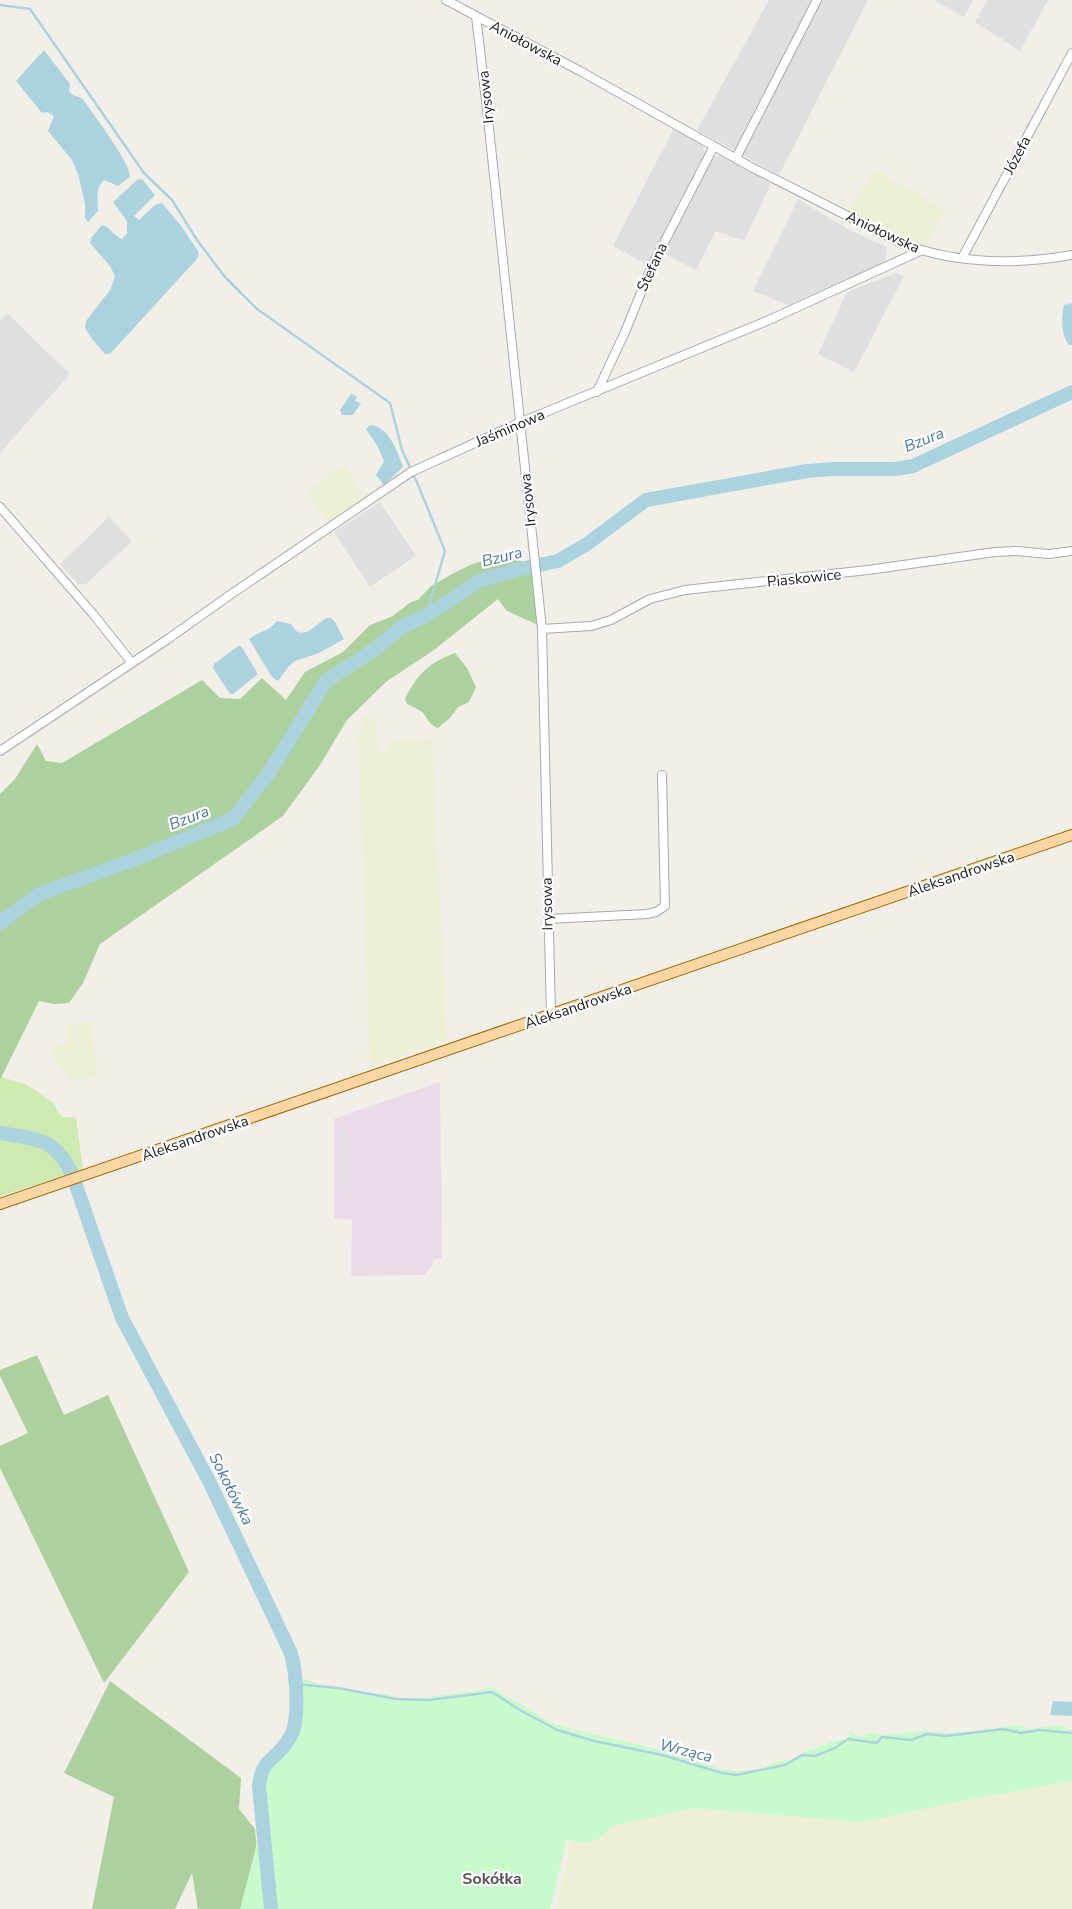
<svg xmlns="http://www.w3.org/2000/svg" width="1072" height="1909" viewBox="0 0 1072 1909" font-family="'Nunito Sans',sans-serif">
	<rect width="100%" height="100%" fill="#f2efe9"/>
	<path fill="#e0dfdf" d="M769,0H868L779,175L697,130Z
		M934,0H973L964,17Z
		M987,0H1048L1020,51L975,22Z
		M674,128L703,145L705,152L648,265L613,246Z
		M720,155L771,184L744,241L716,231L696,270L663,253L713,157Z
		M798,199L851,231L887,247L885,262L788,305L753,291Z
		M896,273L904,276L854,372L818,354L847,292Z
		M7,313L70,374L0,453V321Z
		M380,502L416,556L370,587L334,532Z
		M109,517L132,541L86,584H78L60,564Z"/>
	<path fill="#ebdbe8" d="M440,1082L442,1258L433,1260V1265L424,1275L351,1276L352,1220L334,1218V1119Z"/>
	<path fill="#eef0d5" d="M874,169L946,210L924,249L848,212Z
		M345,463L364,501L327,523L307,491Z
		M367,717L372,718L376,723L377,747L380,751L386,754L389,741L432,738L447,1041L370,1066L358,736L361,729L362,718Z
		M92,1022L97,1078L69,1080L52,1056V1045L68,1044L66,1024Z
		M1072,1774V1909H556L572,1840L588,1821L717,1799Z"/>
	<path fill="#cdebb0" d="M2,1077L27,1085L52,1102L62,1117L76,1118L83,1170L0,1196V1080Z"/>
	<path fill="#add19e" d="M504,555L526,563L533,573L538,625L507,611L498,599L434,650L387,681L347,720L320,765L283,816L100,944L83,983L69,1003L54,1004L39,1001L0,1080V794L15,779L37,744L46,761L62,763L202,680L220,698L240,699L262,678L286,700L305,672L343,652L370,625L391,617L411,602L418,600L431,586L452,574L472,564Z
		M455,653L467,668L476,687L469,702L458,707L450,718L438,728C429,725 429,720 423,713C419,709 411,706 407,704L405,699C418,673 429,663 455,653Z
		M37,1355L64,1415L108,1395L189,1572L104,1683L0,1468V1446L28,1433L0,1376V1370Z
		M110,1681L241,1778L239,1809L255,1829L263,1909H198L192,1873L175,1909H92L114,1797L64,1773Z"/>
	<path fill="#c8facc" d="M301,1678L322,1685L411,1699L478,1691L491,1687L550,1722L569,1728L665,1751L723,1770L744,1771L763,1768L776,1762L793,1759L806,1751L841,1739L848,1741L849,1731L861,1737L871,1732L880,1735L923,1731L951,1733L969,1731L979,1733L986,1727L994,1731L1002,1727L1020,1725L1028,1729L1061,1725L1070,1730L1072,1729V1781L977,1798L861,1822L695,1808L612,1826L599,1839L583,1843L567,1839L550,1909H240L262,1823V1784L268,1764L266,1758C271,1752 279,1748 283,1742C294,1725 292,1703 291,1684Z"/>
	<path fill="#e2e2e2" d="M340,1126H345L347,1195H342Z"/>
	<path fill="#aad3df" d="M44,50L70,84L69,91L73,95L82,98C92,113 131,163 130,177L118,186L104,180C95,188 98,201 98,211L88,222L85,218V204L79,177L72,160L48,131L54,116L47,112L42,113L16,81Z
		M142,179L155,195L134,216L139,220L155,205L162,203L182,227L199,253L197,259L110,354H105L92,339L85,328L86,321L110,290L115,276L110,266L90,243L91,238L102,225C110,227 114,236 122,239L127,234V221L113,202L137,180Z
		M1072,303V345H1069C1061,334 1061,318 1064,305Z
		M351,394L357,397L355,401L361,403L353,415H342L340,410Z
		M370,425C389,426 397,451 403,467L384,485L376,475L384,461L378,447L366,429Z
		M326,618H331L335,622L344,639L319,653L295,661L289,666L278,681L272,677L249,639L255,635L270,628L277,621L291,624L296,631L301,633L309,631Z
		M238,646H241L257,672V675L233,694H230L213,668L214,664Z
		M1053,1701L1072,1702V1716L1050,1715Z"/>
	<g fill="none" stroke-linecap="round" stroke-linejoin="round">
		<path stroke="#aad3df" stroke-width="2.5" d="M0,5L30,9L144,173L172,200L197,240L225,277L257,309L390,403L402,450L419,487L445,551L426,616
			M295,1684L338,1688L396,1699L429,1700L492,1692L520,1710L557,1730L594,1741L662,1755L722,1773L736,1775L785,1765L802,1755L815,1756L835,1748L848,1739L877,1743L882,1737L911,1740L927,1734L946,1736L1003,1729L1021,1733L1039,1730L1072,1733"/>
		<path stroke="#aad3df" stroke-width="14" d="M0,923L39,894L128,862L233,819L269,773L326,681L375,649L403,626L426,616L479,581L516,570L558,561L587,544L646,500L807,471L833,469H896L913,466L1072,392
			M0,1133C35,1139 55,1137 72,1174L122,1318L210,1483L290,1651C296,1666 298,1704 295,1721C295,1728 291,1736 287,1742C274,1762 262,1758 259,1786L271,1909"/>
		<defs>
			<path id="minor" d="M446,0L580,71L751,167L901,243C953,264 1017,265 1072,255
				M476,16L487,109L542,629L551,1015
				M736,158L817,0
				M962,258L1072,53
				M597,392L625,332L651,268L714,146
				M0,507L93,614L132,663
				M542,629L591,626L611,620L650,599L685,590L868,570L995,552L1017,551L1049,554L1072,551
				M0,751L168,639L227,597L411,472L519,423L769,320L920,251
				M548,919L647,914L656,912L665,906L662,775"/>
			<path id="major" d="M0,1204L1072,835"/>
		</defs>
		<use href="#minor" stroke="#a9a9a9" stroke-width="10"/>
		<use href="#major" stroke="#a06b00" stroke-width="12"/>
		<use href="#minor" stroke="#fff" stroke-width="8"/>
		<use href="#major" stroke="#fcd6a4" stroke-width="10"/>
	</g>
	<g text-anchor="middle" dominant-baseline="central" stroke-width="4.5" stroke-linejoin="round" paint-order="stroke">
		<g font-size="15" fill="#222" stroke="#fff">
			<text transform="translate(526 43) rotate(28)">Aniołowska</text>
			<text transform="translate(486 97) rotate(-96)">Irysowa</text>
			<text transform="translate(1017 155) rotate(-62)">Józefa</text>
			<text transform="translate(883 232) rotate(25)">Aniołowska</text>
			<text transform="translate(652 267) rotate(-65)">Stefana</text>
			<text transform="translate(510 428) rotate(-23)">Jaśminowa</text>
			<text transform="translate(528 500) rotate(-96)">Irysowa</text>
			<text transform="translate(804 578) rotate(-6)">Piaskowice</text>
			<text transform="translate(961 874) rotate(-19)">Aleksandrowska</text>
			<text transform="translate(547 904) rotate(-91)">Irysowa</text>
			<text transform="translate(578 1006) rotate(-19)">Aleksandrowska</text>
			<text transform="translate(195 1138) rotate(-19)">Aleksandrowska</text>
		</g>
		<g font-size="16" font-style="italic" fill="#4a7aab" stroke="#fff">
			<text transform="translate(924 440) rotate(-22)">Bzura</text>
			<text transform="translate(502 557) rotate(-14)">Bzura</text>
			<text transform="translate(189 818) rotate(-21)">Bzura</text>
			<text transform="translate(231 1489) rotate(63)">Sokołówka</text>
			<text transform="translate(686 1751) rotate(14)">Wrząca</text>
		</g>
		<g font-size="16" font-weight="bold" fill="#555" stroke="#fff">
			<text x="492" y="1879">Sokółka</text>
		</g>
	</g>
</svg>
